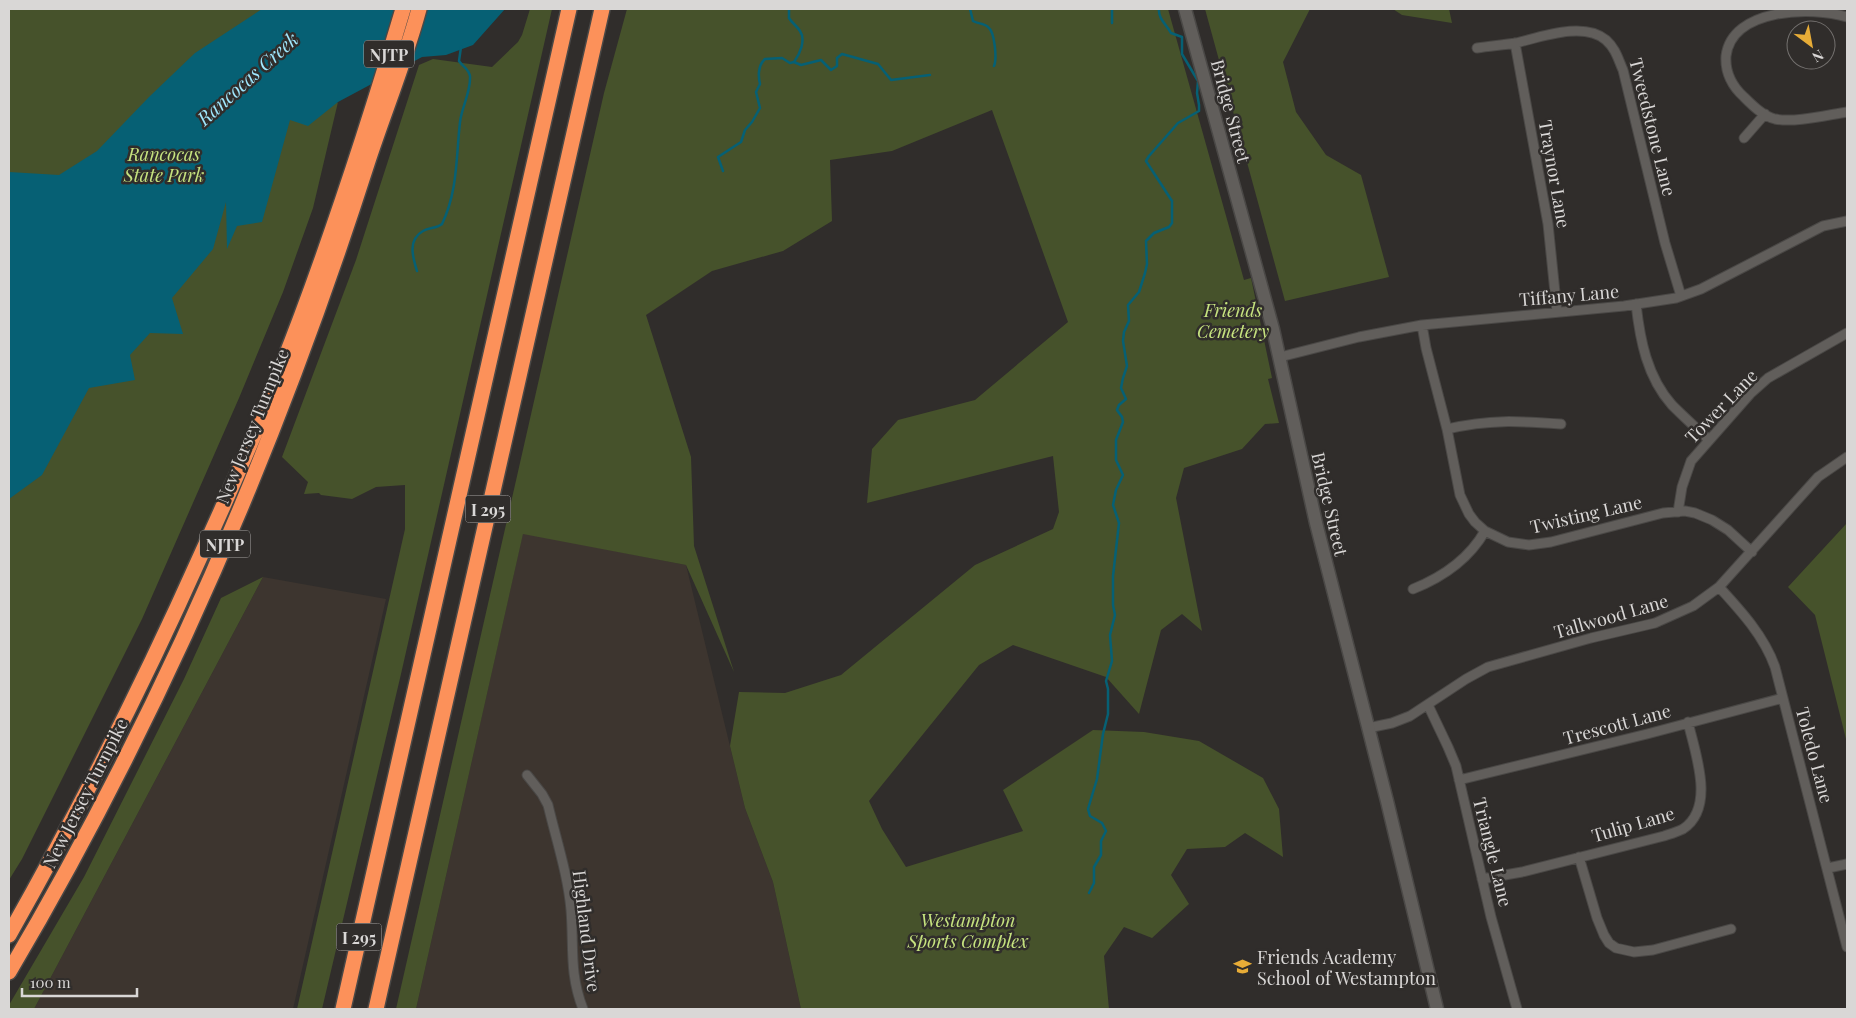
<svg xmlns="http://www.w3.org/2000/svg" width="1856" height="1018" viewBox="0 0 1856 1018" font-family="'Playfair Display',serif">
	<rect width="100%" height="100%" fill="#302d2b"/>
	<path fill="#3d352f" d="M523,533L686,565L745,808L773,882L801,1009H416Z
		M263,577L386,599L293,1009H34Z"/>
	<path fill="#46522b" d="M9,9H262L337,103L338,102L313,208L283,292L239,398L142,619L22,859L9,880Z
		M530,9H552L401,674L322,1009H297L405,529V485L376,487L352,499L321,495L319,493L304,494L308,482L282,457L356,260L419,65L433,59L492,67L518,42L522,35Z
		M627,9H1168L1244,280L1251,278L1272,378L1268,379L1279,423L1265,424L1242,449L1184,468L1176,498L1202,631L1182,614L1161,630L1139,714L1106,677L1013,645L979,665L869,801L882,829L906,867L1023,831L1003,790L1093,730L1144,732L1199,741L1263,778L1279,809L1283,857L1245,833L1225,847L1187,849L1171,875L1189,904L1152,938L1124,927L1104,956L1109,1009H801L773,882L745,808L730,746L739,692L785,693L841,675L975,565L1053,529L1059,512L1053,456L867,503L872,449L898,420L975,400L1068,322L992,110L892,151L830,160L832,221L783,251L712,271L646,315L691,457L694,546L734,672L686,565L523,534L416,1009H396L604,93Z
		M1205,9H1310L1283,62L1296,112L1326,155L1361,175L1389,277L1285,301Z
		M1393,9H1449L1452,23L1402,15Z
		M1847,523V743L1815,615L1788,587Z
		M263,577L34,1009H9V1005L84,877L184,679L221,598Z"/>
	<path fill="#066074" d="M262,9H505L473,45L446,55L422,57L338,102L308,126L290,120L262,222L237,226L227,249L226,202L213,249L172,298L183,334L150,333L130,355L135,380L89,388L42,475L9,499V172L59,175L97,151L149,97L195,53Z"/>
	<g fill="none" stroke-linecap="round" stroke-linejoin="round">
		<path stroke="#066074" stroke-width="2.5" d="M789,9V18C792,23 797,26 800,31C806,40 800,54 794,62
			M970,9L973,21C978,24 984,23 988,27C995,32 997,59 994,66
			M1112,9V23
			M723,171L718,157L741,142L745,130L752,122L760,108L756,92L760,84C758,76 758,65 765,59L782,58L790,63L794,62L801,65L821,60L831,70L837,66V58L842,54L878,64L891,80L930,75
			M417,271C413,258 407,240 423,231C429,227 436,229 442,224C458,191 456,157 460,122C462,106 471,92 470,76C469,69 463,67 459,61L461,47
			M1089,893L1094,883V867L1101,855V841L1106,831L1102,823L1090,816L1088,809L1097,779L1103,734L1108,714V689L1106,681L1112,661L1110,635L1115,615L1113,605V576L1119,523L1113,505L1116,490L1123,475L1116,460V440L1123,422L1122,417L1117,410L1119,405L1126,399L1121,388L1123,378L1127,366L1123,341L1124,332L1129,321L1128,305L1139,292L1145,273L1147,264L1146,241L1154,233L1169,227L1172,223V201L1146,161L1149,156L1178,123L1199,111V105L1197,93L1198,81L1182,54V37L1171,33C1167,25 1158,19 1159,9"/>
		<defs>
			<path id="street" d="M1847,17C1812,6 1732,8 1726,56C1725,72 1732,86 1744,97C1752,105 1763,116 1775,119C1794,123 1827,115 1847,112
				M1515,43L1548,224L1557,312
				M1477,48C1490,46 1503,45 1516,43C1541,37 1584,21 1606,40C1616,49 1618,59 1623,70L1665,243L1681,296
				M1744,138L1765,114
				M1636,304C1640,340 1647,377 1672,405C1684,417 1696,428 1709,440
				M1422,325L1426,348L1447,429L1460,495L1469,514L1475,522L1485,531L1508,542L1529,545L1551,542L1663,513L1685,511L1695,513L1712,520L1728,530L1752,552
				M1280,357L1359,337L1422,325L1624,306L1676,298L1701,289L1823,226L1847,221
				M1447,429C1490,419 1518,421 1561,424
				M1678,512L1682,487L1691,461L1750,394L1768,378L1847,333
				M1719,587C1741,611 1764,636 1775,667L1847,947
				M1413,589C1443,577 1469,559 1485,531
				M1428,705L1448,747L1456,766L1491,917L1517,1009
				M1368,728L1392,723L1410,716L1466,679L1488,667L1591,638L1655,623L1693,606L1719,587L1818,477L1847,457
				M527,775L542,794L548,805C556,839 568,875 571,910C574,947 569,973 583,1009
				M1459,780L1647,734L1783,698
				M1579,857L1597,918L1604,935L1609,943L1616,948L1634,952L1653,950L1731,929
				M1828,868L1847,864
				M1482,879L1522,872L1664,836C1670,834 1677,832 1683,829C1716,807 1695,753 1688,722"/>
			<path id="secondary" d="M1185,9L1273,329L1316,523L1387,801L1437,1009"/>
			<path id="highway" d="M9,935C79,811 143,685 201,555C237,477 271,397 301,317C339,215 372,113 403,9
				M9,972C159,718 277,445 367,164C384,112 405,61 419,9
				M343,1009L569,9
				M376,1009L602,9"/>
		</defs>
		<use href="#street" stroke="#4a4846" stroke-width="11"/>
		<use href="#secondary" stroke="#4a4846" stroke-width="15"/>
		<use href="#highway" stroke="#4a4846" stroke-width="18"/>
		<use href="#street" stroke="#615e5b" stroke-width="9"/>
		<use href="#secondary" stroke="#615e5b" stroke-width="12"/>
		<use href="#highway" stroke="#fc915a" stroke-width="15"/>
	</g>
	<defs>
		<symbol id="school-bare" viewBox="-9 -9 18 18"><path d="M0-5L7-2L0 1L-7-2ZM-4 1L0 2.5L4 1V4Q0 6-4 4Z" fill="#e7ac37" stroke="#302d2b" stroke-width="2.5" paint-order="stroke"/></symbol>
	</defs>
	<g fill-rule="evenodd">
		<use href="#school-bare" x="1230" y="954" width="25" height="25"/>
	</g>
	<g text-anchor="middle" dominant-baseline="central" stroke-width="5" stroke-linejoin="round" paint-order="stroke">
		<g fill="#302d2b" stroke="#a6a4a3" stroke-width="1">
			<rect x="364" y="40.5" width="50" height="27" rx="4"/>
			<rect x="465.5" y="495.5" width="45" height="27" rx="4"/>
			<rect x="200" y="530.5" width="50" height="27" rx="4"/>
			<rect x="336.5" y="923.5" width="45" height="27" rx="4"/>
		</g>
		<g font-size="16" font-weight="bold" fill="#d9d7d6">
			<text x="389" y="54">NJTP</text>
			<text x="488" y="509">I 295</text>
			<text x="225" y="544">NJTP</text>
			<text x="359" y="937">I 295</text>
		</g>
		<g font-size="18" fill="#d9d7d6" stroke="#302d2b">
			<text transform="translate(1231 111) rotate(75)">Bridge Street</text>
			<text transform="translate(1653 127) rotate(76)">Tweedstone Lane</text>
			<text transform="translate(1555 174) rotate(80)">Traynor Lane</text>
			<text transform="translate(1569 295) rotate(-5)">Tiffany Lane</text>
			<text transform="translate(1721 406) rotate(-46)">Tower Lane</text>
			<text transform="translate(252 426) rotate(-68)">New Jersey Turnpike</text>
			<text transform="translate(1330 504) rotate(77)">Bridge Street</text>
			<text transform="translate(1586 514) rotate(-13)">Twisting Lane</text>
			<text transform="translate(1611 616) rotate(-16)">Tallwood Lane</text>
			<text transform="translate(1617 724) rotate(-15)">Trescott Lane</text>
			<text transform="translate(1815 755) rotate(75)">Toledo Lane</text>
			<text transform="translate(85 793) rotate(-63)">New Jersey Turnpike</text>
			<text transform="translate(1633 824) rotate(-16)">Tulip Lane</text>
			<text transform="translate(1493 852) rotate(76)">Triangle Lane</text>
			<text transform="translate(587 931) rotate(83)">Highland Drive</text>
		</g>
		<g font-size="18" font-style="italic" fill="#c6e37f" stroke="#302d2b">
			<text x="164" y="154">Rancocas<tspan x="164" dy="21">State Park</tspan></text>
			<text x="1233" y="310">Friends<tspan x="1233" dy="21">Cemetery</tspan></text>
			<text x="968" y="920">Westampton<tspan x="968" dy="21">Sports Complex</tspan></text>
		</g>
		<g font-size="18" fill="#d9d7d6" stroke="#302d2b" text-anchor="start">
			<text x="1257" y="957">Friends Academy<tspan x="1257" dy="21">School of Westampton</tspan></text>
		</g>
		<g font-size="19" font-style="italic" fill="#a0e8fe" stroke="#302d2b">
			<text transform="translate(247 78) rotate(-42)">Rancocas Creek</text>
		</g>
	</g>
	<rect width="1856" height="1018" fill="none" stroke="#d9d7d6" stroke-width="20"/>
	<g transform="translate(1811 45) rotate(148)"><circle r="24" fill="#302d2b" stroke="#74716f"/>
	<path d="M0-4L9 19L0 12L-9 19Z" fill="#e7ac37"/>
	<text y="-8" font-size="14" font-weight="bold" text-anchor="middle" fill="#d9d7d6">N</text>
	</g>
	<path d="M22 988v8h115v-8" fill="none" stroke="#d9d7d6" stroke-width="2.5"/>
	<text x="30" y="988" font-size="15" fill="#d9d7d6" stroke="#302d2b" stroke-width="4" paint-order="stroke">100 m</text>
</svg>
